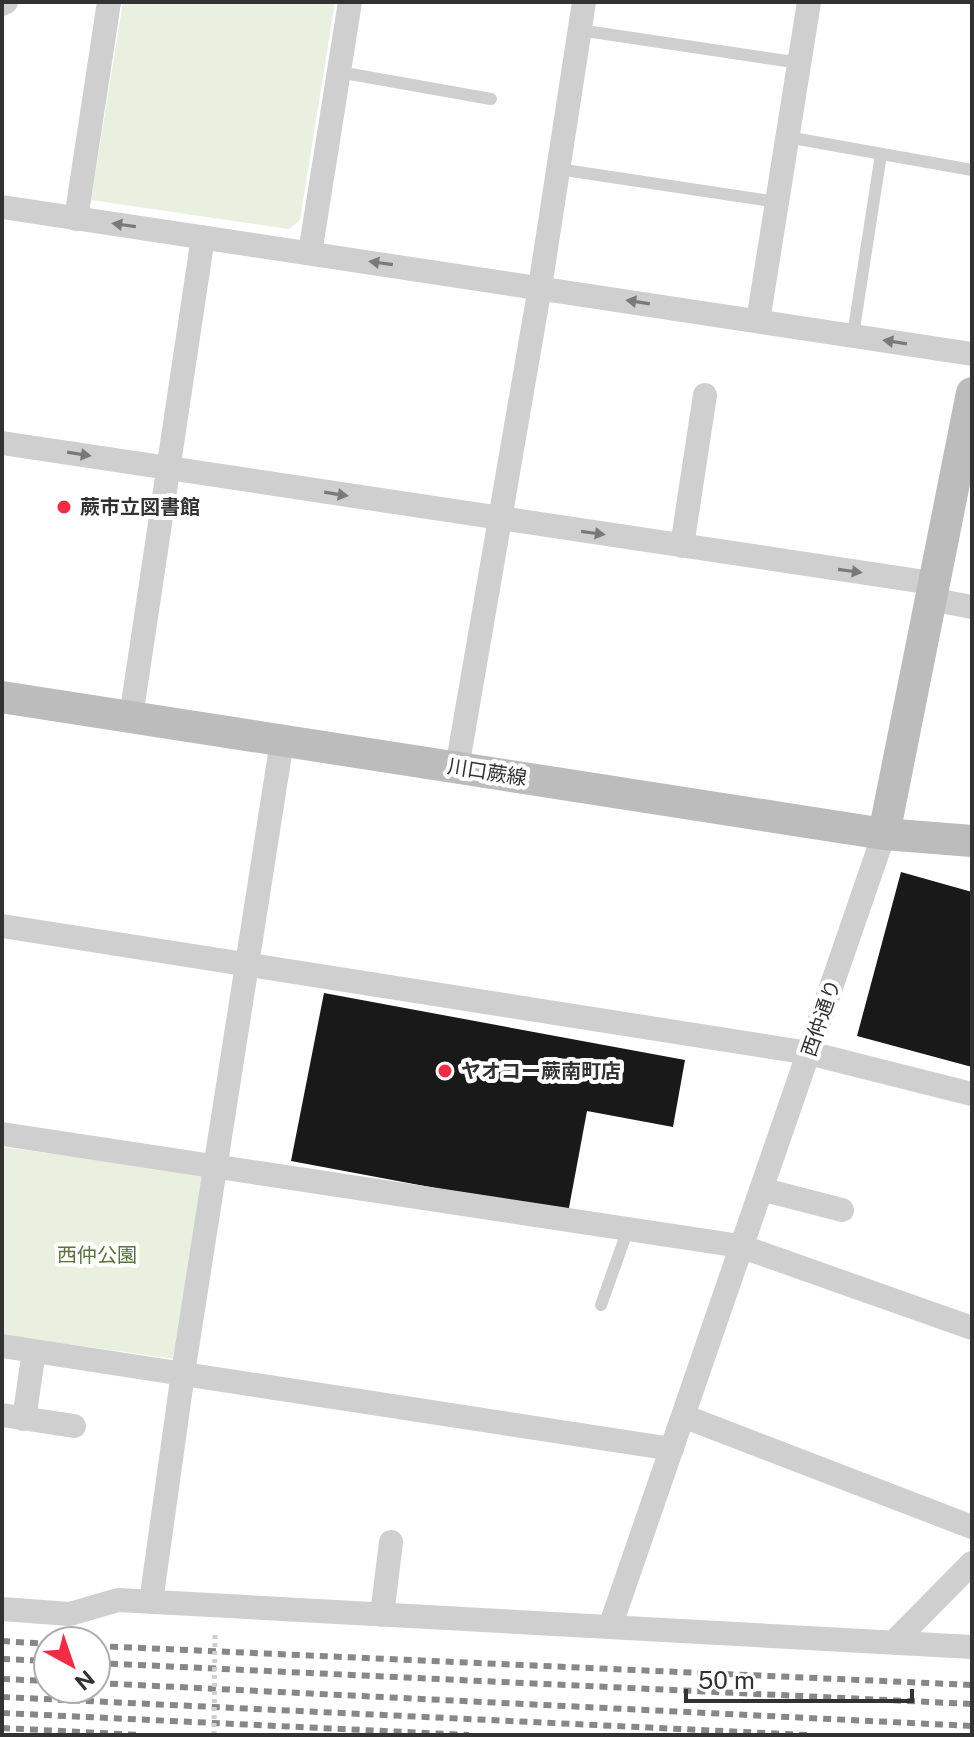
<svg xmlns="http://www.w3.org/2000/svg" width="974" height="1737" viewBox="0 0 974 1737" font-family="'Public Sans','Noto Sans JP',sans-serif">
	<rect width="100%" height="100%" fill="#fff"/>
	<path fill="#e9f0e0" d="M123,2H335L300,220L289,229L91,200Z
		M2,1147L205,1174L175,1359L2,1335Z"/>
	<path fill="#191919" d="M901,872L972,892V1067L857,1036Z
		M324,993L685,1060L673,1127L587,1111L568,1213L291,1161Z"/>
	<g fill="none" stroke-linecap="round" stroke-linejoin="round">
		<path stroke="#cfcfcf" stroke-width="12" d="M579,30L800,63
			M339,72L491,99
			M787,137L972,170
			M558,169L777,202
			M853,335L881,154
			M601,1305L628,1229"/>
		<path stroke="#cfcfcf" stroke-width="24" d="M2,4L6,2
			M2,207L972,354
			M76,219L109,2
			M310,253L350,2
			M758,321L809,2
			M2,443L932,583
			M682,546L705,395
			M930,599L972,607
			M131,717L203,237
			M457,768L540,287L584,2
			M2,926L809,1053L972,1094
			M2,1134L740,1246L972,1328
			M761,1189L842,1210
			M2,1346L672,1449
			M2,1415L74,1426
			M683,1416L972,1527
			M24,1419L34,1351
			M151,1602L183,1373L282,741
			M2,1609L70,1614L118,1600L972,1647
			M382,1615L391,1542
			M610,1627L884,834
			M893,1643L972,1563"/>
		<path stroke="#bcbcbc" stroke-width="32" d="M2,697L884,834L972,841
			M884,834L972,393"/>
		<path stroke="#878787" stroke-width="6" stroke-dasharray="8 6" stroke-linecap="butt" d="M2,1641L48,1644
			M96,1646L972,1685
			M2,1659L48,1661
			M96,1663L972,1704
			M2,1679L48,1681
			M96,1683L972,1726
			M2,1697L807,1735
			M2,1713L469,1735
			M2,1728L140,1735"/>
		<path stroke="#cfcfcf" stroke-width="5" stroke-dasharray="4 4" stroke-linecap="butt" d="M214,1735L215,1631"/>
	</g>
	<defs><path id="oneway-solid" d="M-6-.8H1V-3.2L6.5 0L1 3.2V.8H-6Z" transform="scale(2)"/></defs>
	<g fill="#797979">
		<use href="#oneway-solid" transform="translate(124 225) rotate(-172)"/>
		<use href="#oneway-solid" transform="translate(381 263) rotate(-172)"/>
		<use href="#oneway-solid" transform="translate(638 302) rotate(-171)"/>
		<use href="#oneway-solid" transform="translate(895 342) rotate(-171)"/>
		<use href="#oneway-solid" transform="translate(79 454) rotate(9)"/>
		<use href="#oneway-solid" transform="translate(336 494) rotate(9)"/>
		<use href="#oneway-solid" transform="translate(593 533) rotate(8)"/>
		<use href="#oneway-solid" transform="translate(850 571) rotate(8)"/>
	</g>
	<g fill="#f32b45" stroke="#fff" stroke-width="3">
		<circle cx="64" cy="507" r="8"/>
		<circle cx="445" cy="1071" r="8"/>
	</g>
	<g text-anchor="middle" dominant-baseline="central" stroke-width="8" stroke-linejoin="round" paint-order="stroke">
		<g font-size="20" font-weight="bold" fill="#323232" stroke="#fff" text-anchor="start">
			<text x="80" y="507">蕨市立図書館</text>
			<text x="461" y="1071">ヤオコー蕨南町店</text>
		</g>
		<g font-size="20" fill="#323232" stroke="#fff">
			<text transform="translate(487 772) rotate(9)">川口蕨線</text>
			<text transform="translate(821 1018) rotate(-71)">西仲通り</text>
		</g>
		<g font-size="20" fill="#58733b" stroke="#fff">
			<text x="97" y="1255">西仲公園</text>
		</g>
	</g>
	<rect width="974" height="1737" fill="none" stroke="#323232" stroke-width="8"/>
	<g transform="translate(72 1665) rotate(140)"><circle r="38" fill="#ffffff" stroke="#adadad" stroke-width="2"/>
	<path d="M0-6L14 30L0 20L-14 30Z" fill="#f32b45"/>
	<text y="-12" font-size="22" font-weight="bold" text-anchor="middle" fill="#323232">N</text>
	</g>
	<path d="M686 1689v12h226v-12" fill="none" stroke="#323232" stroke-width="4"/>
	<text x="698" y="1689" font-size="24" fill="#323232" stroke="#ffffff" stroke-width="6" paint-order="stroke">50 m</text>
</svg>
